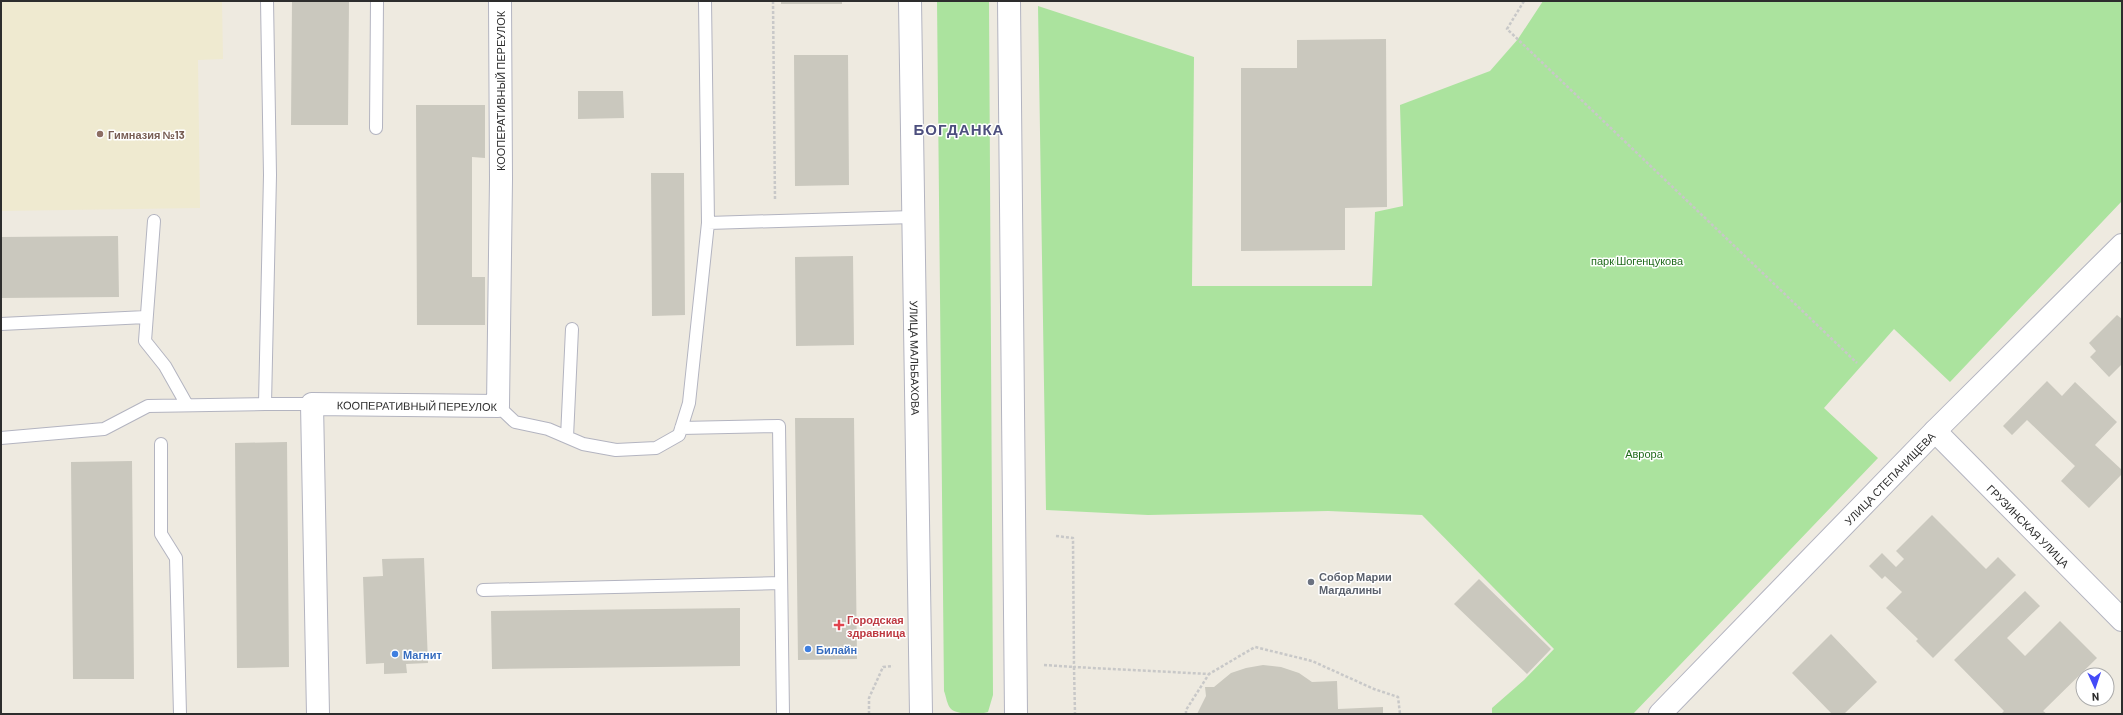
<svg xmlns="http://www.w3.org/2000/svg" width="2123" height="715" viewBox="0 0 2123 715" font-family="Barlow,sans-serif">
	<rect width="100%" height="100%" fill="#eeeae0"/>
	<path fill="#efead0" d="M1,1H222L223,59L198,60L200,208L1,211Z"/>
	<path fill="#abe39e" d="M937,1H989L993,695L988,712C980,715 957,715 951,709C947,705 946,696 944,691Z
		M1543,1H2122V201L1950,382L1894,329L1824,408L1878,458L1633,714H1492V708L1524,680L1554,649L1422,515L1328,511L1148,515L1046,510L1038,6L1194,57L1192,286H1372L1375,212L1403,206L1400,105L1490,71L1518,39Z"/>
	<path fill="#cac8be" d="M292,1H349L348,125H291Z
		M781,1H842V4H781Z
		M1386,39L1387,207L1345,208V250L1241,251V68H1297V40Z
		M794,55H848L849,185L795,186Z
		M578,91H623L624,118L578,119Z
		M416,105H485V158L472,157V277H485V325H417Z
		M651,173H684L685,315L652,316Z
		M118,236L119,297L1,298V237Z
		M853,256L854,345L796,346L795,257Z
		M2117,315L2122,319V364L2109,377L2090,357L2096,351L2089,343Z
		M2047,381L2062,396L2075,382L2117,422L2095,445L2122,470V474L2089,508L2061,481L2075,466L2027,420L2012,435L2003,426Z
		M795,418H854L857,659L798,660Z
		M287,442L289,667L237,668L235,443Z
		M132,461L134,679H73L71,462Z
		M1932,515L1986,569L1998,557L2016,575L1933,658L1916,641L1918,639L1886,608L1902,592L1885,576L1882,579L1869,566L1882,553L1896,567L1904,559L1896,551Z
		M424,558L428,663L406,664L407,673L384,674V663L366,664L363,577L383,576L382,559Z
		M1479,579L1551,649L1527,674L1454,604Z
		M2025,591L2040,606L2007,638L2025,656L2060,621L2097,658L2043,711L2047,714H2001L2004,711L1954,660Z
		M740,608V666L492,669L491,611Z
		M1831,634L1877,682L1844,714H1832L1792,673Z
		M1263,665L1281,667L1299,673L1312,682L1337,681L1338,709L1383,707V714H1197L1206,696L1205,687H1214L1231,673L1246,668Z"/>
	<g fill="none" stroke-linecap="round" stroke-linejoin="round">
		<defs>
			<path id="lane" d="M267,1L270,175L265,404H312
				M705,1L708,223L913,217
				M376,128L377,1
				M154,221L145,341L165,366L187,405
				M1,324L146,317
				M498,406L515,422L548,429L583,444L616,450L656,448L679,435L689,403L708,223
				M681,428L779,426L783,714
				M567,437L572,329
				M1,438L104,429L148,406L265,404
				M161,444V534L176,558L180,714
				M483,590L781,583"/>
			<g id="street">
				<path id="s1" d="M1935,431L2122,620"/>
				<path id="s2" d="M318,714L312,404L498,406L501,179L500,1"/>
				<path id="s3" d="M1660,714L1935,431L2122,245"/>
			</g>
			<g id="secondary">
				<path id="s4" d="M910,1L921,714"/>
				<path d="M1009,1L1016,714"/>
			</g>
		</defs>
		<use href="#lane" stroke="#b3b4c0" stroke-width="14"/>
		<use href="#street" stroke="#b3b4c0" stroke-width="24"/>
		<use href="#secondary" stroke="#b3b4c0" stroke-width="24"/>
		<path stroke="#c8c8c8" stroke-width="2.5" stroke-dasharray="3 2" stroke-linecap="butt" d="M773,1L775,200
			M1524,1L1507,29L1857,363
			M1056,536L1073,538L1074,667L1209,674L1255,647L1312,661L1374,689L1398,697L1400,714
			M1044,665L1074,667L1075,714
			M869,714V698L883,667L893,666
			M1186,714V710L1209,674"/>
		<use href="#lane" stroke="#fff" stroke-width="12"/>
		<use href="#street" stroke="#fff" stroke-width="22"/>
		<use href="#secondary" stroke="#fff" stroke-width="22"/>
	</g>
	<circle fill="#8d6e63" stroke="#fff" stroke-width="1.5" cx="100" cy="134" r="4"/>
	<circle fill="#6b7280" stroke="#fff" stroke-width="1.5" cx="1311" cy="582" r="4"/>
	<path fill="#e0444e" stroke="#fff" stroke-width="1.5" d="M837 619h4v4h4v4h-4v4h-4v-4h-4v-4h4z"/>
	<g fill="#3f7fe0" stroke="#fff" stroke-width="1.5">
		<circle cx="808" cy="649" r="4"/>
		<circle cx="395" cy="654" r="4"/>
	</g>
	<g text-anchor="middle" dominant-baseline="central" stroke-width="3" stroke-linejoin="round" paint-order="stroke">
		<g font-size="11" fill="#2d2d2d" stroke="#fff">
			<text transform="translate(500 91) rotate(-90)">КООПЕРАТИВНЫЙ ПЕРЕУЛОК</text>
			<text stroke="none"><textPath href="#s4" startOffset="357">УЛИЦА МАЛЬБАХОВА</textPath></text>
			<text stroke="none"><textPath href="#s2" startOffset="415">КООПЕРАТИВНЫЙ ПЕРЕУЛОК</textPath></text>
			<text stroke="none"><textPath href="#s3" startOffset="329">УЛИЦА СТЕПАНИЩЕВА</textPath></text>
			<text stroke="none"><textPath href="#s1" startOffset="133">ГРУЗИНСКАЯ УЛИЦА</textPath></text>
		</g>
		<g font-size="11" font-weight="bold" fill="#785e54" stroke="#fff" text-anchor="start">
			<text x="108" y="134">Гимназия №13</text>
		</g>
		<g font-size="11" fill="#216b1c" stroke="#fff">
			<text x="1637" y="260">парк Шогенцукова</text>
			<text x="1644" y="453">Аврора</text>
		</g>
		<g font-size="11" font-weight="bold" fill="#5b616d" stroke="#fff" text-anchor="start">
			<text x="1319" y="576">Собор Марии<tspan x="1319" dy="13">Магдалины</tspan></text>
		</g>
		<g font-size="11" font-weight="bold" fill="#be3a42" stroke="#fff" text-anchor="start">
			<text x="847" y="619">Городская<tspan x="847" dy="13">здравница</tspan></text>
		</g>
		<g font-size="11" font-weight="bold" fill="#366cbe" stroke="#fff" text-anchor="start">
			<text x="816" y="649">Билайн</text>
			<text x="403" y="654">Магнит</text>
		</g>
		<g font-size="15" font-weight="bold" letter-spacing="1" fill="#4d4f7e" stroke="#fff">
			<text x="959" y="129">БОГДАНКА</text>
		</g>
	</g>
	<rect width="2123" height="715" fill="none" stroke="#2d2d2d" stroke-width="4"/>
	<g transform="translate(2095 687) rotate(177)"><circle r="19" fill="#ffffff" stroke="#ababab"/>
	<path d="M0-3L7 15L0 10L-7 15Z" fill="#444af7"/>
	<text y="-6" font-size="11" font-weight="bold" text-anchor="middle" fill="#2d2d2d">N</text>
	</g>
</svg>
